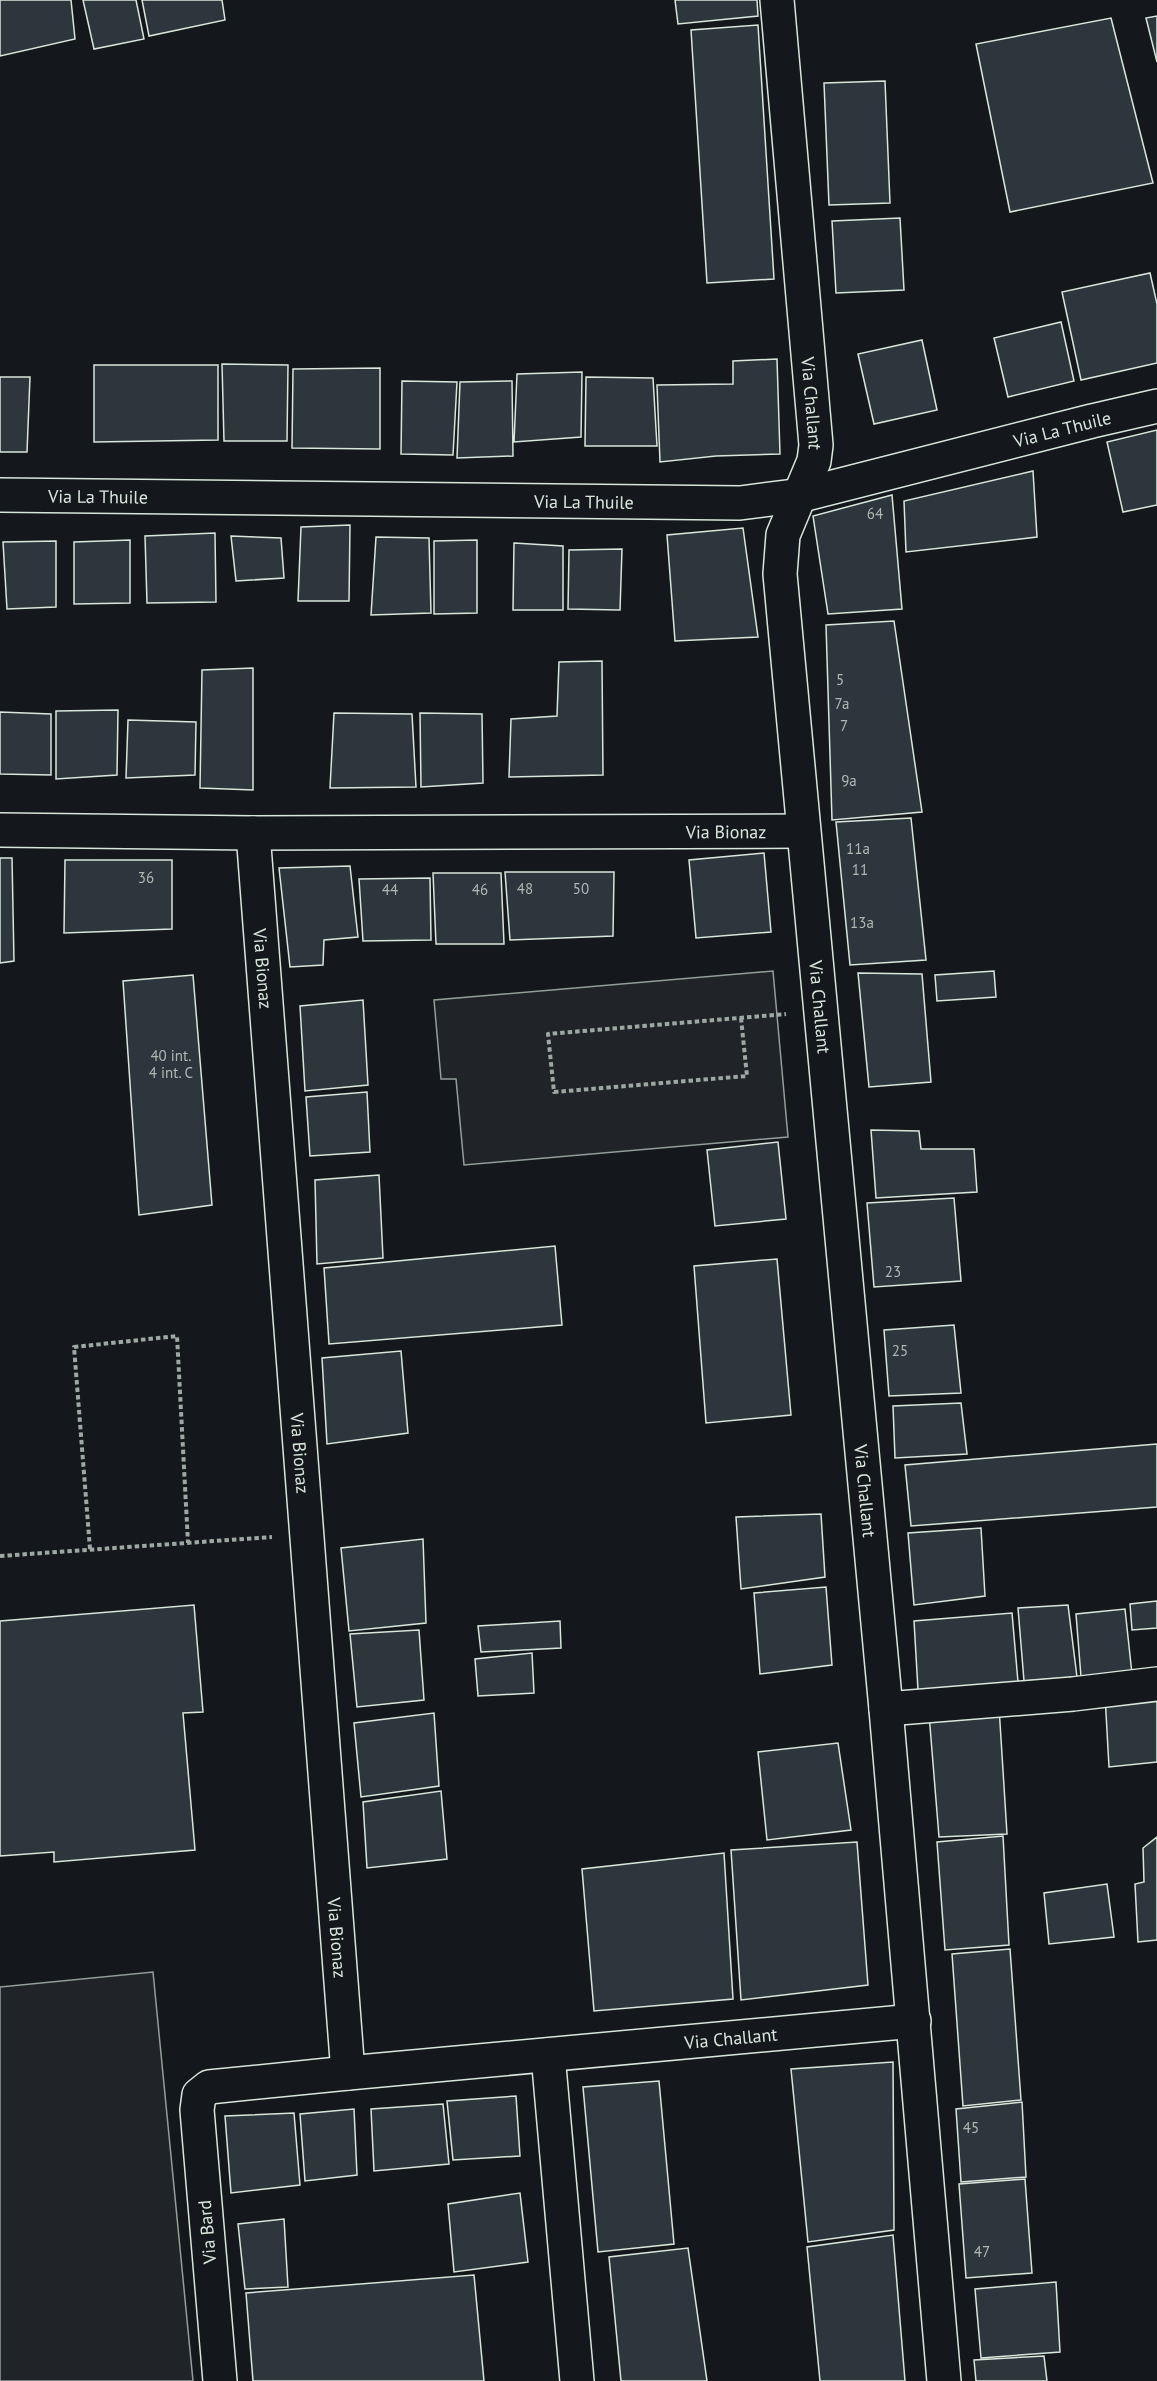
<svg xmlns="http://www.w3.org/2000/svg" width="1157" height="2381" viewBox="0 0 1157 2381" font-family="'PT Sans',sans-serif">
	<rect width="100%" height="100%" fill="#14181c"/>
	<path fill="#202428" stroke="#939e99" stroke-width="1.5" d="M773,971L788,1137L464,1165L456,1079H441L434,1000Z
		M153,1972L193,2381H0V1987Z"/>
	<path fill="#2c363c" stroke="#d8e6dc" stroke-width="1.5" d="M0,0H71L75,39L0,56Z
		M83,0H136L144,39L94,49Z
		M142,0H222L225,20L149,36Z
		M675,0H757L758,16L678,24Z
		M1157,16V62L1146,18Z
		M1111,18L1153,183L1010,212L976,44Z
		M758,25L774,279L707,283L691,30Z
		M885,81L890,203L829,205L824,83Z
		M900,218L904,290L836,293L832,221Z
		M1150,273L1157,304V363L1081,380L1062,292Z
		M1061,322L1074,381L1008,397L994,338Z
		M922,340L937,410L874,424L858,354Z
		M777,359L780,454L716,456L660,462L657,385L733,384V361Z
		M222,364L288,365L287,441H224Z
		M94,365H218V440L94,442Z
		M380,368V449L292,448L293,369Z
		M582,372L581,437L514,442L517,374Z
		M0,377H30L27,452H0Z
		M586,377L653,378L657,446H585Z
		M402,381L457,382L453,455L401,454Z
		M512,381L513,456L457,458L460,382Z
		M1157,430V505L1123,512L1107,442Z
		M1033,471L1037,537L906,552L904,501Z
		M892,495L902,609L828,614L813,516Z
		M350,525L349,601H298L301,527Z
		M743,528L758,637L675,641L667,535Z
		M215,533L216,602L147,603L145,536Z
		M231,536L281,538L284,578L236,581Z
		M376,537L429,538L431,613L371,615Z
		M130,540V603L74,604V542Z
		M477,540V613L434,614V541Z
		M56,541V607L7,609L3,542Z
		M514,543L563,546V610H513Z
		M622,549L620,610L568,609L569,550Z
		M894,621L922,812L832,820L826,625Z
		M602,661L603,775L509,777L511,719L557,716L559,662Z
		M253,668V790L200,788L202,670Z
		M118,710L117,775L56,779V711Z
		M0,712L51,714V775L0,774Z
		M334,713L412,714L416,787L330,788Z
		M420,713L482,714L483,783L421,787Z
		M128,720L196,722L195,775L126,778Z
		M911,818L926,960L850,965L836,822Z
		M764,853L771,932L696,938L689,860Z
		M0,858H12L14,961L0,963Z
		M65,860H172V929L64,933Z
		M350,866L358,937L324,940L323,965L290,967L279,868Z
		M505,872H614L613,936L510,940Z
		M433,873H501L504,944H436Z
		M430,878L431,940L363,941L359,879Z
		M994,971L996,997L937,1001L935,975Z
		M858,973L922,974L931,1082L869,1087Z
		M193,975L212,1205L139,1215L123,981Z
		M363,1000L368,1085L305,1091L300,1006Z
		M367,1092L370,1152L310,1156L306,1097Z
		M871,1130L919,1131L921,1149H974L977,1192L876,1198Z
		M778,1142L786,1219L715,1226L707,1150Z
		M379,1175L383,1258L317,1264L315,1180Z
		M954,1198L961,1281L874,1287L867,1203Z
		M555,1246L562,1325L329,1344L324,1268Z
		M777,1259L791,1415L706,1423L694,1266Z
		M954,1325L961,1393L889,1396L884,1330Z
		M401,1351L408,1433L327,1444L322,1358Z
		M961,1403L967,1454L895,1458L893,1406Z
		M1157,1444V1507L911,1526L905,1465Z
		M821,1514L825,1577L741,1589L736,1517Z
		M981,1528L985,1596L914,1605L908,1533Z
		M423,1539L426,1623L349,1631L341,1548Z
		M826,1587L832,1665L760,1674L754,1593Z
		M1157,1601V1628L1132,1630L1130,1604Z
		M194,1605L203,1712L183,1713L195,1850L54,1862V1852L0,1856V1621Z
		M1068,1605L1077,1677L1024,1681L1018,1608Z
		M1125,1609L1132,1674L1081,1677L1076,1614Z
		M1012,1613L1018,1682L918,1690L914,1621Z
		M560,1621L561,1648L481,1652L478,1626Z
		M419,1630L424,1700L357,1707L350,1634Z
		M532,1653L534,1693L478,1696L475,1659Z
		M1157,1688V1762L1109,1767L1105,1695Z
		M999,1707L1007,1834L939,1837L929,1714Z
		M434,1713L439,1786L361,1797L354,1723Z
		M838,1743L851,1830L767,1840L758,1752Z
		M441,1791L447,1859L367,1868L363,1802Z
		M1003,1836L1009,1945L945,1950L937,1842Z
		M1157,1837V1940L1138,1942L1135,1884L1144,1882L1143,1848Z
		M857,1842L868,1985L741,2000L731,1850Z
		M724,1853L733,1999L594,2011L582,1869Z
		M1107,1884L1114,1937L1049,1944L1044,1893Z
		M1010,1949L1021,2100L963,2106L952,1954Z
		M893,2062L894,2230L808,2242L791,2069Z
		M659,2081L674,2244L598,2252L583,2087Z
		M516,2096L520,2156L453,2160L447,2101Z
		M1022,2102L1026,2177L961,2182L956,2109Z
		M443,2104L449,2164L374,2171L371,2109Z
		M354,2109L357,2175L305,2181L300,2114Z
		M294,2113L300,2185L231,2193L225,2116Z
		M1025,2179L1032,2273L966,2278L959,2184Z
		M520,2193L528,2262L454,2272L448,2204Z
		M284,2219L288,2287L245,2289L238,2224Z
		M893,2235L905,2381H820L807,2247Z
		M688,2248L707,2381H621L609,2257Z
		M474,2275L484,2381H253L246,2293Z
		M1056,2282L1060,2352L981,2358L975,2289Z
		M1044,2356L1047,2381H976L974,2360Z"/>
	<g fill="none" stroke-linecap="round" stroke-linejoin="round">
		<defs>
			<g id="minor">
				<path id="s1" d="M777,0L816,445L814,461L783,535L780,574L886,1709L944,2381"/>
				<path id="s2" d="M0,495L740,503L802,495L1092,421L1157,406"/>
				<path id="s3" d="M0,830L253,833L803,831"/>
				<path id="s4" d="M253,833L348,2073"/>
				<path d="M886,1709L1073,1694L1157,1684"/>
				<path d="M548,2055L577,2381"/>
				<path id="s5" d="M220,2381L197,2110L199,2095L209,2087L348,2073L914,2021"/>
			</g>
		</defs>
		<use href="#minor" stroke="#d8e6dc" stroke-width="36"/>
		<path stroke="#9da8a2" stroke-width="4" stroke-dasharray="4.5 3" stroke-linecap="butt" d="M741,1018L747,1076L554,1092L548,1034L786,1014
			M90,1549L74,1347L177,1336L188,1543
			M0,1556L272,1537"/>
		<use href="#minor" stroke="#14181c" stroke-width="33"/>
	</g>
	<g text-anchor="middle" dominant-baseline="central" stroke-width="4.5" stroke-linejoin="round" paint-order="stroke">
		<g font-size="15" fill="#adbab4">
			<text x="875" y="513">64</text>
			<text x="840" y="679">5</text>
			<text x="842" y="703">7a</text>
			<text x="844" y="725">7</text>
			<text x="849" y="780">9a</text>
			<text x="858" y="848">11a</text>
			<text x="860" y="869">11</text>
			<text x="146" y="877">36</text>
			<text x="525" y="888">48</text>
			<text x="581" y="888">50</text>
			<text x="390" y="889">44</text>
			<text x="480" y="889">46</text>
			<text x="862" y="922">13a</text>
			<text x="171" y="1055">40 int.<tspan x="171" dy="17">4 int. C</tspan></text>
			<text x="893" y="1271">23</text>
			<text x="900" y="1350">25</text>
			<text x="971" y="2127">45</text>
			<text x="982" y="2251">47</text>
		</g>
		<g font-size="18" fill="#d8e6dc" stroke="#14181c">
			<text stroke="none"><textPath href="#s1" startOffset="405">Via Challant</textPath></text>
			<text stroke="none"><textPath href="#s2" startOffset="1071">Via La Thuile</textPath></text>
			<text stroke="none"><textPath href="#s2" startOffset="98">Via La Thuile</textPath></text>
			<text stroke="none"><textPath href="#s2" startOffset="584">Via La Thuile</textPath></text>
			<text stroke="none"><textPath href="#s3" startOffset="726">Via Bionaz</textPath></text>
			<text stroke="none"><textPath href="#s4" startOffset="136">Via Bionaz</textPath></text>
			<text stroke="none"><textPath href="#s1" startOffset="1017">Via Challant</textPath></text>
			<text stroke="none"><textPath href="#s4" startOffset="622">Via Bionaz</textPath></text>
			<text stroke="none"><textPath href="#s1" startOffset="1503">Via Challant</textPath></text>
			<text stroke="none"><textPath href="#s4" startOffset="1108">Via Bionaz</textPath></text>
			<text stroke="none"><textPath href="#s5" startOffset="824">Via Challant</textPath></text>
			<text transform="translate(207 2232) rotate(-95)">Via Bard</text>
		</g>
	</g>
</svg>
